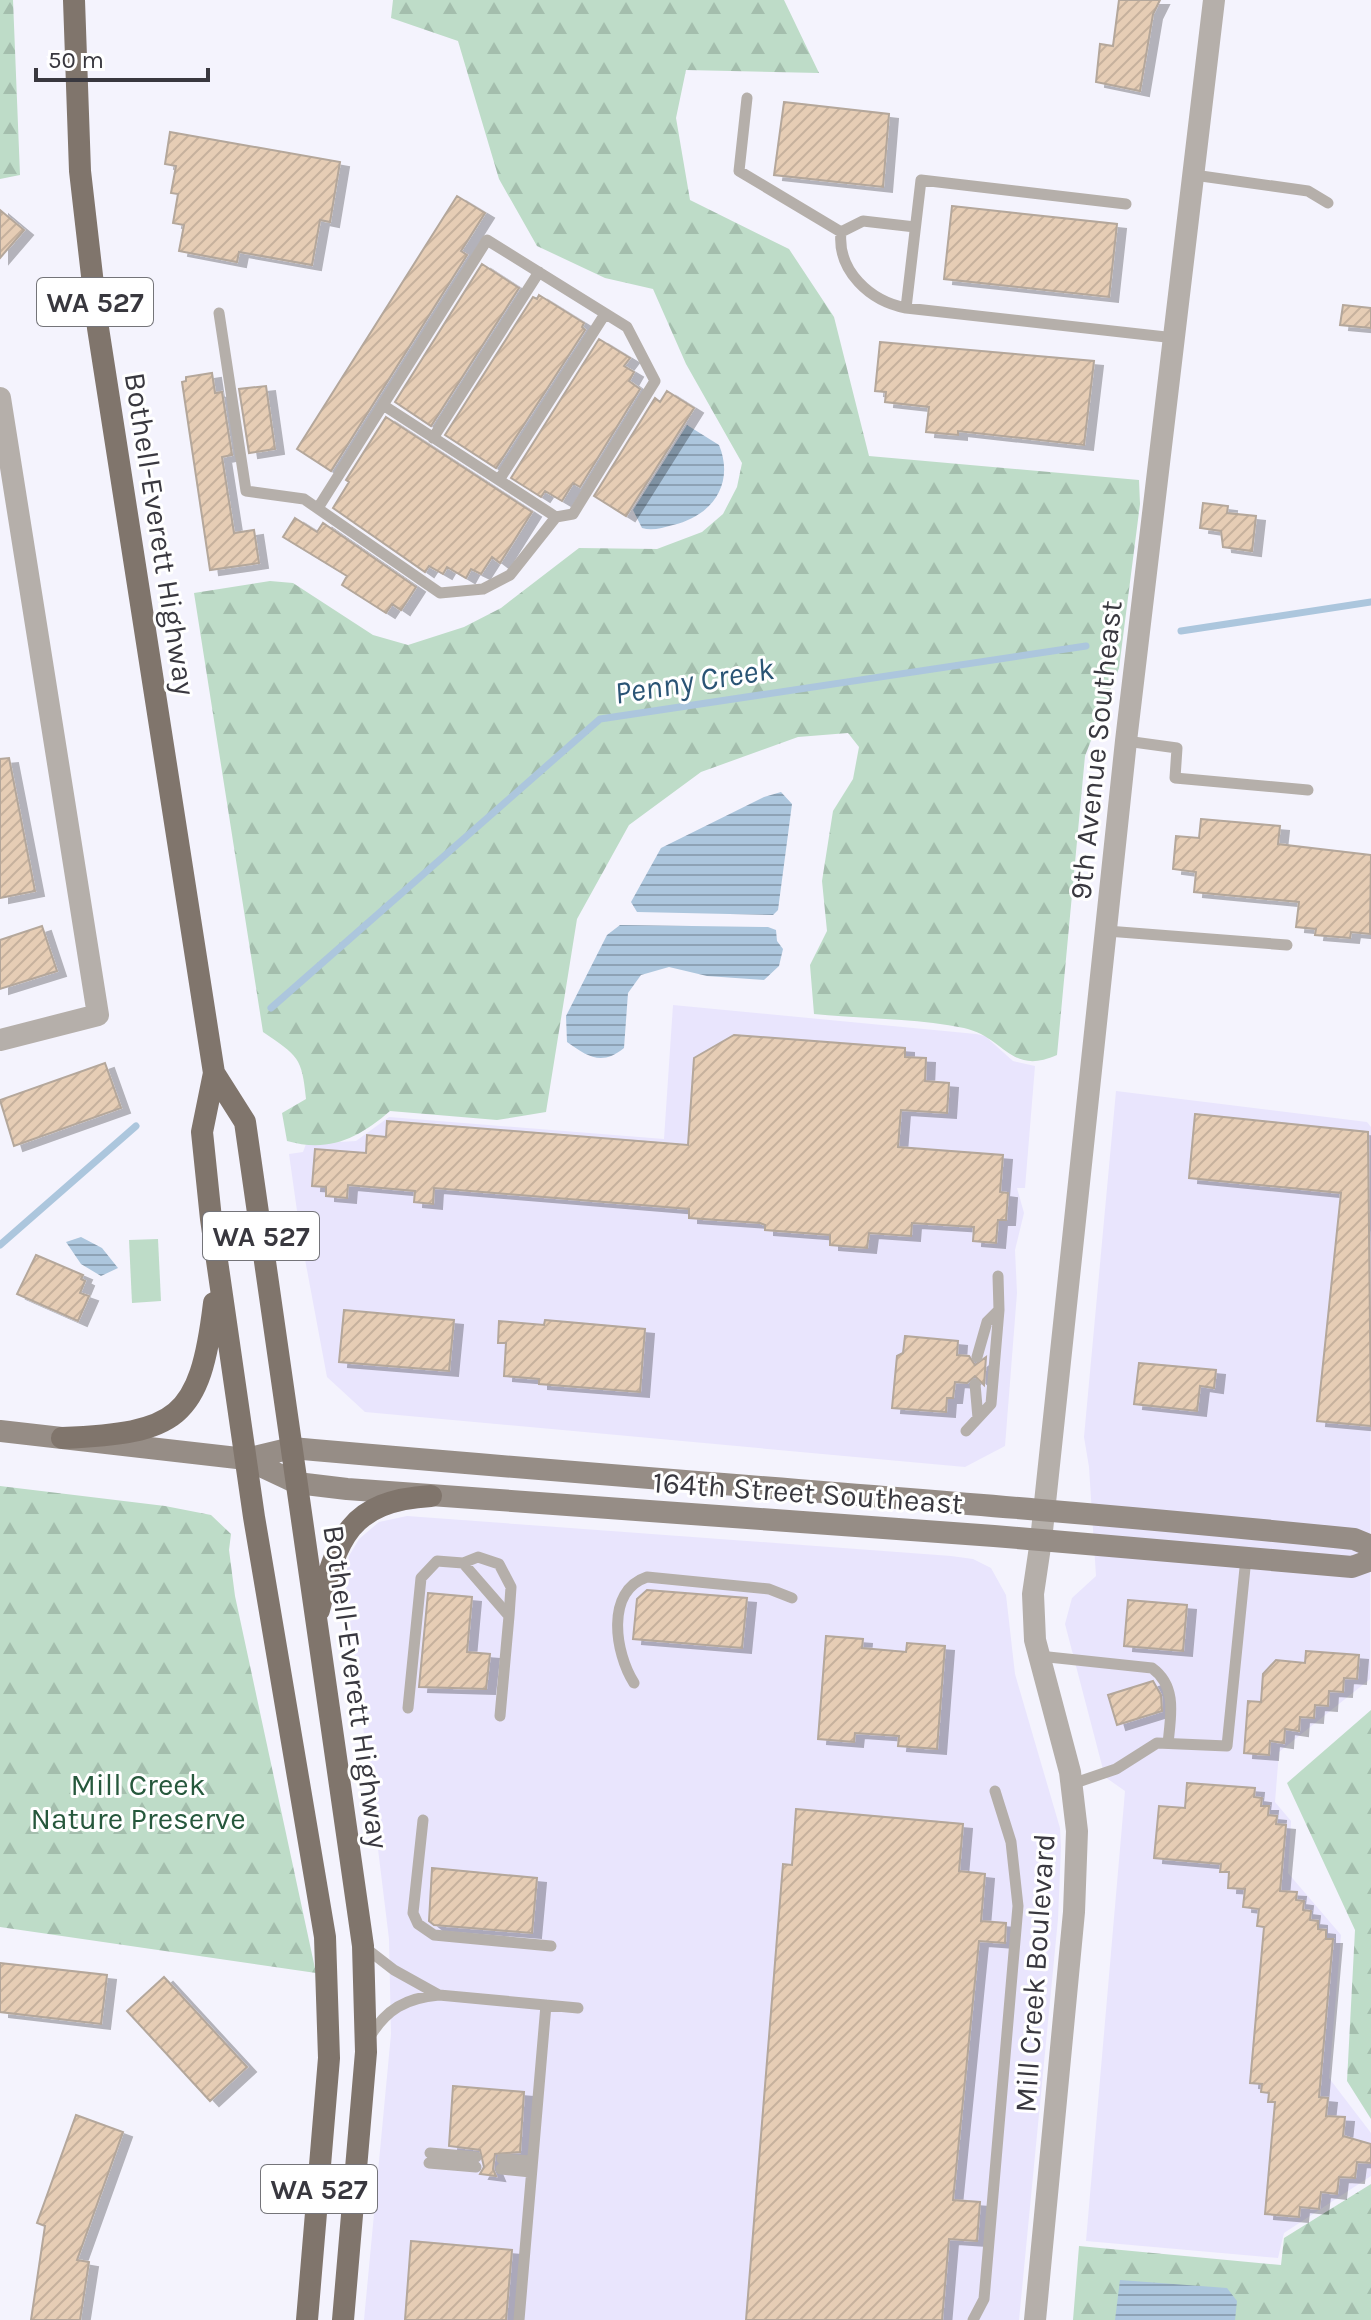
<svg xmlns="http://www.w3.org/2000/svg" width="1371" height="2320" viewBox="0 0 1371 2320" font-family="Karla,sans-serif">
	<defs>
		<pattern id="forest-firs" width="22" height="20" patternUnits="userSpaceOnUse" patternTransform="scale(2)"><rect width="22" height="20" fill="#bedcc8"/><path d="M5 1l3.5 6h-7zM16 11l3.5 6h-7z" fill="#a4bead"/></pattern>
		<pattern id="water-rules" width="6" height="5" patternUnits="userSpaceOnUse" patternTransform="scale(2)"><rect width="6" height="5" fill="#acc6dd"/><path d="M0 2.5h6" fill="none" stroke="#8da2b5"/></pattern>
		<pattern id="building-hatch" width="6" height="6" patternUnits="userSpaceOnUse" patternTransform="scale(2)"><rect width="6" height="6" fill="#e6cdb5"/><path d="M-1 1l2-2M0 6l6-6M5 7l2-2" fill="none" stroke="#c6b19d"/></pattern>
		<filter id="shadow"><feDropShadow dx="9" dy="5" stdDeviation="0" flood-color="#0004"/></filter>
	</defs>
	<rect width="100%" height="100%" fill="#f4f3fd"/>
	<path fill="#e9e5fd" d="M673,1005L976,1034L985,1036L1013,1061L1035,1066L1025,1188H1017L1024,1213L1015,1250L1017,1293L1005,1446L965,1467L365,1412L327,1377L304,1254L289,1253L284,1222L298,1218L289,1154L303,1152L306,1144L356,1141L389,1117L664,1139Z
		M1116,1091L1367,1122L1371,1127L1370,1679L1279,1752L1275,1802L1291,1821L1288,1873L1341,1935L1329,2078L1371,2133V2176L1284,2233L1278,2258L1086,2241L1125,1791L1105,1777L1065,1624L1072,1598L1096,1576L1089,1467L1084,1437Z
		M407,1516L951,1556L973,1559L991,1568L1006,1595L1015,1674L1060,1828L1061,1847L1058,1919L1019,2320H364L391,2034L389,1939L345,1579L349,1556L359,1539L379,1522Z"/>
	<path fill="#bedcc8" d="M158,1239L161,1301L132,1303L129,1240Z"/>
	<path fill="url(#forest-firs)" d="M0,0H13L20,175L0,179Z
		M393,0H784L819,73L686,70L676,118L690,200L789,249L834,317L869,456L1139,480L1140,504L1119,668L1085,756L1057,1055C1010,1076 1005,1037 964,1028C916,1018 863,1019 814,1014L810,965L827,931L822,881L833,811L853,779L859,747L848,733L798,737L701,772L629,825L577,919L546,1112L497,1120L390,1111C359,1138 329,1153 287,1141L282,1113L306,1099C302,1057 298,1056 263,1032L194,593L270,581L293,583L373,635L408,645L464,627L501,608L579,548L657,549L702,532L723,514L737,487L742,463L686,364L653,289L605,278L537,246L499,179L458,41L391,18Z
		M0,1486L165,1506L211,1515L231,1534L229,1550L235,1596L316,1973L0,1927Z
		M1371,1710V2119L1347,2081L1355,1930L1287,1783Z
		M1371,2184V2320H1073L1079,2246L1281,2265L1284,2238Z"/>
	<path fill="url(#water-rules)" d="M687,425L719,445C735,484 712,516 673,525C662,528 652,531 642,528L633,510Z
		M781,792L792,804L778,910L773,915L637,912L631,902L661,848L764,797Z
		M620,925L768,927L776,930L777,941L783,949L779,966L764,980L707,976L669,967L641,975L628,993L624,1048C602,1066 588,1057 567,1042L566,1016L607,935Z
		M81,1237L102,1248L118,1268L101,1276L81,1264L66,1242Z
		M1120,2280L1227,2288L1237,2301L1235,2320H1115Z"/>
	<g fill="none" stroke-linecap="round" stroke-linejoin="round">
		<path stroke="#acc6dd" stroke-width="7" d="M1181,631L1371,602
			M271,1008L600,719L1086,646
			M0,1245L136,1126"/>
	</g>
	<path fill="url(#building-hatch)" stroke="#b4a79b" stroke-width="2" filter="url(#shadow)" d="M1119,0H1160L1153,14L1140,91L1096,82L1100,44L1113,46Z
		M784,102L889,114L883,187L774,175Z
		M170,132L340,162L330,222L320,220L312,265L239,252L237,262L179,251L184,225L173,223L178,194L171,193L176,166L165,164Z
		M457,196L485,213L461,251L467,255L331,471L297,449Z
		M952,206L1117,224L1109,297L944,279Z
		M0,210L24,230L0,258Z
		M482,264L519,288L431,426L395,402Z
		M539,295L584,323L582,327L585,330L496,468L445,435L533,297L537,299Z
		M1343,305L1371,308V328L1340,325Z
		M599,339L630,358L624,366L634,372L629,381L640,389L580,487L573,483L562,501L545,491L541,497L511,478Z
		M880,342L1094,361L1084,445L958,431V435L926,432L929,407L885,402L886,392L875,391Z
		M212,373L215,393L222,392L232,455L222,457L234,533L254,530L259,563L210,570L182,382L186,381V377Z
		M266,386L275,449L249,453L239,389Z
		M667,391L694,408L626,516L594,496L655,398L660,402Z
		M386,417L532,512L500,563L492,557L481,574L471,569L466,578L447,567L443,574L429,566L425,572L333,508L349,482L346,480Z
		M1203,503L1228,506L1227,513L1256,516L1252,551L1223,547L1221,531L1200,528Z
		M295,518L317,532L323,523L416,587L401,610L392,604L386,613L342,585L347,576L283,537Z
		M9,758L35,891L0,898V759Z
		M1201,819L1280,826L1278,844L1371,855L1370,934L1351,932L1350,938L1315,935L1316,929L1296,927L1299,902L1194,892L1196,872L1173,869L1176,836L1199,838Z
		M42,926L57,971L0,989V940Z
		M734,1035L905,1048V1057L926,1058L925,1081L949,1083L947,1113L901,1110L898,1147L1003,1155L1000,1192L1008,1193L1006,1220H998L996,1243L973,1241L974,1227L912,1223L911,1236L869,1233L867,1248L830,1245V1235L765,1230V1225L760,1223L689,1218V1209L434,1188L433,1204L414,1202L415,1191L348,1185L347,1198L326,1196V1187L312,1186L315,1149L366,1153L367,1135L386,1137L387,1121L688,1145L694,1058Z
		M105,1063L121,1108L14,1146L0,1100Z
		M1195,1114L1368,1132L1371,1426L1317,1421L1341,1193L1189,1178Z
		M36,1255L83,1275L81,1279L85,1281L80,1293L89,1296L78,1321L17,1294Z
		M344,1310L454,1320L449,1371L339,1362Z
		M545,1320L645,1329L640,1392L539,1384V1379L504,1376L506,1343H498L499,1321L544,1325Z
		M905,1336L958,1341L957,1355L969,1356L975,1365L986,1357L984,1385L975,1376L967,1383L955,1382L953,1398H947L946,1412L892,1408L897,1356L903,1353Z
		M1139,1363L1216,1370L1214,1388L1200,1386L1197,1411L1134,1404Z
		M647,1590L747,1598L742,1648L633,1639L637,1599Z
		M428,1593L472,1597L467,1652L490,1654L486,1689L419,1687Z
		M1128,1600L1187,1605L1183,1651L1124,1646Z
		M826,1636L863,1639L862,1648L906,1652L907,1643L945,1646L937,1749L898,1746L899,1736L855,1733L854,1742L818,1739Z
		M1306,1651L1359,1655L1357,1679L1344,1678L1343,1692L1329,1691L1328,1706L1315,1705L1314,1718L1300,1717L1299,1731L1285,1729L1284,1743L1270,1741L1269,1755L1244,1753L1248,1701L1261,1702L1263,1674L1276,1660L1305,1663Z
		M1153,1681L1161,1695L1162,1711L1117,1725L1108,1695Z
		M1187,1783L1255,1788L1254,1797L1262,1798L1261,1806H1269L1268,1815L1277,1816L1276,1824L1286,1825L1280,1891L1297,1892L1296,1900L1304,1901L1303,1910L1311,1911L1310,1920L1318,1921V1929L1326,1930V1939H1333L1319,2097L1328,2098L1326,2116L1345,2117L1343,2136L1371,2144V2163L1357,2162L1355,2178L1339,2177L1337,2194L1321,2192L1319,2209L1300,2207L1299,2217L1265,2214L1275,2102H1268L1269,2093L1261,2092L1262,2084L1250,2083L1264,1927L1257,1926L1259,1909L1243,1907L1245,1889L1228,1888L1229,1872H1220L1221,1864L1154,1858L1159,1806L1185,1808Z
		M796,1809L963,1824L959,1871L985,1874L981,1921L1006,1923L1005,1943L979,1941L953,2200L980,2202L977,2241L949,2239L942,2320H746L783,1864L792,1865Z
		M432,1868L537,1878L532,1933L434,1925L429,1921Z
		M0,1963L107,1975L101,2024L0,2012Z
		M164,1977L247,2067L210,2101L127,2011Z
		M453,2086L524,2092L520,2152L495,2154L493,2169L496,2176L480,2174L484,2167L480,2150L449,2146Z
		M76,2115L123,2132L77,2260L89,2262L80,2320H31L45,2226L37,2223Z
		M411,2241L512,2250L506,2320H405Z"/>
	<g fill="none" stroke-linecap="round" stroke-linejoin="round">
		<path stroke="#b5afaa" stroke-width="11" d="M747,98L739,171L841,232C837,271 870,301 906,308L1175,338
			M1194,175L1308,191L1328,203
			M841,232L863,221L915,227
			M906,308L921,180L1126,204
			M219,313L246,491L304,499L440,593L483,589L510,575L556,517L573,514L655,381L627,327L487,240L318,508
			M383,405L556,517
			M433,438L539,272
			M499,480L605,314
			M1126,741L1177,748L1175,778L1308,790
			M1107,931L1287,945
			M977,1357L987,1322L999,1310
			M975,1384L978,1418
			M966,1431L991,1404L999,1310L998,1276
			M463,1563L478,1557L499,1564L511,1587L509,1616
			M1039,1656L1152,1668C1177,1686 1171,1715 1168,1743
			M634,1683C615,1653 605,1591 647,1577L769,1589L792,1598
			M408,1708L421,1578L437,1561L463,1563L509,1616L500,1716
			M1072,1784L1116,1769L1157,1743L1227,1746L1246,1558
			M423,1820L413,1913L418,1924L434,1935L551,1946
			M363,1946L394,1970L439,1995
			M369,2038C386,2009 406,1998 439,1995L578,2008
			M430,2153L476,2157
			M502,2159L532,2161
			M429,2163L476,2167
			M501,2169L531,2172
			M519,2320L546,2005
			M973,2320L984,2299L1018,1906L1011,1842L995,1791"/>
		<path stroke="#b5afaa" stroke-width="22" d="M0,398L98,1015L0,1040
			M1041,1540L1126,741L1214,0"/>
		<path stroke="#b5afaa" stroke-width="22" d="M1035,2320L1074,1912L1077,1831L1070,1772L1035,1640L1033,1594L1041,1540"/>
		<path stroke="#968d86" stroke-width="22" d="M0,1431L246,1459L292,1448C646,1480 1000,1503 1354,1539L1371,1546
			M246,1459L297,1483L347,1489L994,1536L1352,1567L1371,1560"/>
		<path stroke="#80756c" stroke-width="22" d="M74,0L80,171L98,328L214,1073L202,1132L211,1219L254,1517L325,1937L329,2058L307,2320
			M214,1073L245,1122L363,1946L366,2052L343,2320
			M62,1438C177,1433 200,1420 214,1303
			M319,1610C337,1538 349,1501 431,1496"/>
	</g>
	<g text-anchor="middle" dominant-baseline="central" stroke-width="6" stroke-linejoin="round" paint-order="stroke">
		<g fill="#fff" stroke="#747479" stroke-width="2">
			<rect x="37" y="278" width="116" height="48" rx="6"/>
			<rect x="203" y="1212" width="116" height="48" rx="6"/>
			<rect x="261" y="2165" width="116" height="48" rx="6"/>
		</g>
		<g font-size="28" font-weight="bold" fill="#39383f">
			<text x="95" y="302">WA 527</text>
			<text x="261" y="1236">WA 527</text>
			<text x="319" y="2189">WA 527</text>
		</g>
		<g font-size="30" fill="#39383f" stroke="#fff">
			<text transform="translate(160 534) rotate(81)">Bothell-Everett Highway</text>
			<text transform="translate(1096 750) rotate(-84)">9th Avenue Southeast</text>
			<text transform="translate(808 1493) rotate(4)">164th Street Southeast</text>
			<text transform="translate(356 1687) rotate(82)">Bothell-Everett Highway</text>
			<text transform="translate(1035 1973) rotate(-86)">Mill Creek Boulevard</text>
		</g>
		<g font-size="30" fill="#26583c" stroke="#fff">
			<text x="138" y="1785">Mill Creek<tspan x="138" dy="34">Nature Preserve</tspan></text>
		</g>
		<g font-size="32" font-style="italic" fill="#2a5475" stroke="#fff">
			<text transform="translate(694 681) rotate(-9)">Penny Creek</text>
		</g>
	</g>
	<path d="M36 68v12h172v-12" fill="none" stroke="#39383f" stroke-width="4"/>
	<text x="48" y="68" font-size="24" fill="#39383f" stroke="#ffffff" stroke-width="6" paint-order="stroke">50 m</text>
</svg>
